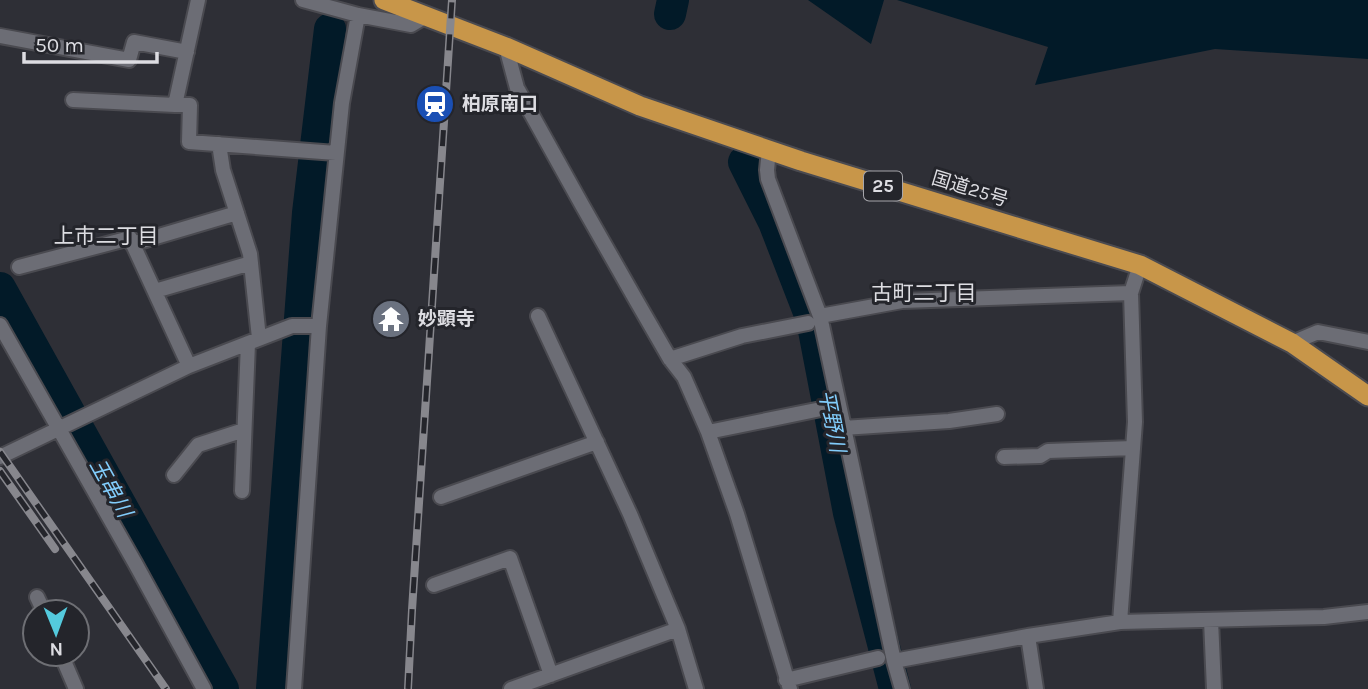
<svg xmlns="http://www.w3.org/2000/svg" width="1368" height="689" viewBox="0 0 1368 689" font-family="Karla,'Noto Sans JP',sans-serif">
	<rect width="100%" height="100%" fill="#2e2f36"/>
	<path fill="#021a28" d="M808,0H884L871,44Z
		M897,0H1368V59L1215,49L1035,85L1048,47Z"/>
	<g fill="none" stroke-linecap="round" stroke-linejoin="round">
		<path stroke="#021a28" stroke-width="32" d="M670,14L673,0
			M744,162L774,222L812,320L849,513L895,689
			M0,288L223,689
			M272,689L308,213L330,29"/>
		<defs>
			<path id="minor" d="M303,0L358,15L411,25L426,16
				M0,36L129,60L134,42L187,52
				M506,47L517,88L582,205L636,300L670,359L684,377L708,432L737,514L790,689
				M73,100L175,105L198,0
				M175,105H190L189,142L336,153
				M219,144L223,170L250,254L259,338
				M769,150L767,170L768,179L820,316L894,661L902,689
				M132,244L237,213
				M19,267L130,238L189,366
				M155,291L251,263
				M538,316L630,514L678,629L696,689
				M820,316L902,301L1131,293
				M0,325L135,563L204,689
				M1292,343L1318,332L1368,342
				M670,359L742,336L808,323
				M843,428L949,421L997,414
				M708,432L821,409
				M0,457L189,366L292,326H319
				M1004,457L1040,456L1048,451L1133,448
				M174,475L198,445L244,430
				M242,491L248,343
				M441,497L597,442
				M434,585L510,558L551,675
				M37,597L44,612
				M1211,620L1214,689
				M1120,622L1135,422L1131,293L1140,265
				M1028,636L1036,689
				M61,654L76,689
				M894,661L1028,636L1120,622L1324,617L1368,612
				M786,680L878,658
				M294,689L319,326L342,103L358,15
				M511,689L678,629"/>
			<path id="trunk" d="M384,0L506,47L640,106L801,161L1140,265L1292,343L1368,396"/>
		</defs>
		<use href="#minor" stroke="#4a4a50" stroke-width="18"/>
		<use href="#trunk" stroke="#4a4a50" stroke-width="23"/>
		<use href="#minor" stroke="#6c6d75" stroke-width="14"/>
		<use href="#trunk" stroke="#c89649" stroke-width="19"/>
		<defs>
			<path id="rail" d="M0,452L166,689
				M0,471L55,549
				M408,689L412,610L452,0"/>
		</defs>
		<use href="#rail" stroke="#87878d" stroke-width="8"/>
		<use href="#rail" stroke="#24252b" stroke-width="5" stroke-dasharray="16" stroke-linecap="butt"/>
	</g>
	<defs>
		<symbol id="station-disc" viewBox="-11 -11 22 22"><circle r="9.5" fill="#1a4fb4" stroke="#24252b"/><path d="M-3-6H3Q5-6 5-4V2Q5 4 3 4L4.5 6H3L1.5 4h-3L-3 6H-4.5L-3 4Q-5 4-5 2V-4Q-5-6-3-6ZM-3.5-4v3h7v-3ZM-3.5 1v1.5H-2V1ZM2 1v1.5H3.5V1Z" fill="#fff"/></symbol>
		<symbol id="temple-disc" viewBox="-11 -11 22 22"><circle r="9.5" fill="#6b7280" stroke="#24252b"/><path d="M0-6L5-2H3V0L6.5 2.5H4V6H1.5V3h-3V6H-4V2.5H-6.5L-3 0V-2H-5Z" fill="#fff"/></symbol>
	</defs>
	<g fill-rule="evenodd">
		<use href="#station-disc" x="413" y="82" width="44" height="44"/>
		<use href="#temple-disc" x="369" y="297" width="44" height="44"/>
	</g>
	<g text-anchor="middle" dominant-baseline="central" stroke-width="6" stroke-linejoin="round" paint-order="stroke">
		<rect fill="#24252b" stroke="#a6a6ab" stroke-width="2" x="864" y="171.5" width="38" height="29" rx="5"/>
		<g font-size="18" font-weight="bold" fill="#dddde2">
			<text x="883" y="186">25</text>
		</g>
		<g font-size="19" font-weight="bold" fill="#dddde2" stroke="#24252b" text-anchor="start">
			<text x="462" y="104">柏原南口</text>
			<text x="418" y="319">妙顕寺</text>
		</g>
		<g font-size="19" fill="#dddde2" stroke="#24252b">
			<text transform="translate(970 189) rotate(17)">国道25号</text>
		</g>
		<g font-size="21" fill="#dddde2" stroke="#24252b">
			<text x="106" y="236">上市二丁目</text>
			<text x="924" y="293">古町二丁目</text>
		</g>
		<g font-size="21" font-style="italic" fill="#82cdfc" stroke="#24252b">
			<text transform="translate(832 421) rotate(79)">平野川</text>
			<text transform="translate(111 488) rotate(61)">玉串川</text>
		</g>
	</g>
	<g transform="translate(56 633) rotate(179)"><circle r="33" fill="#24252b" stroke="#6e6f74" stroke-width="2"/>
	<path d="M0-5L12 26L0 18L-12 26Z" fill="#54cadd"/>
	<text y="-10" font-size="19" font-weight="bold" text-anchor="middle" fill="#dddde2">N</text>
	</g>
	<path d="M24 52v10h133v-10" fill="none" stroke="#dddde2" stroke-width="3.5"/>
	<text x="35" y="52" font-size="21" fill="#dddde2" stroke="#24252b" stroke-width="5" paint-order="stroke">50 m</text>
</svg>
